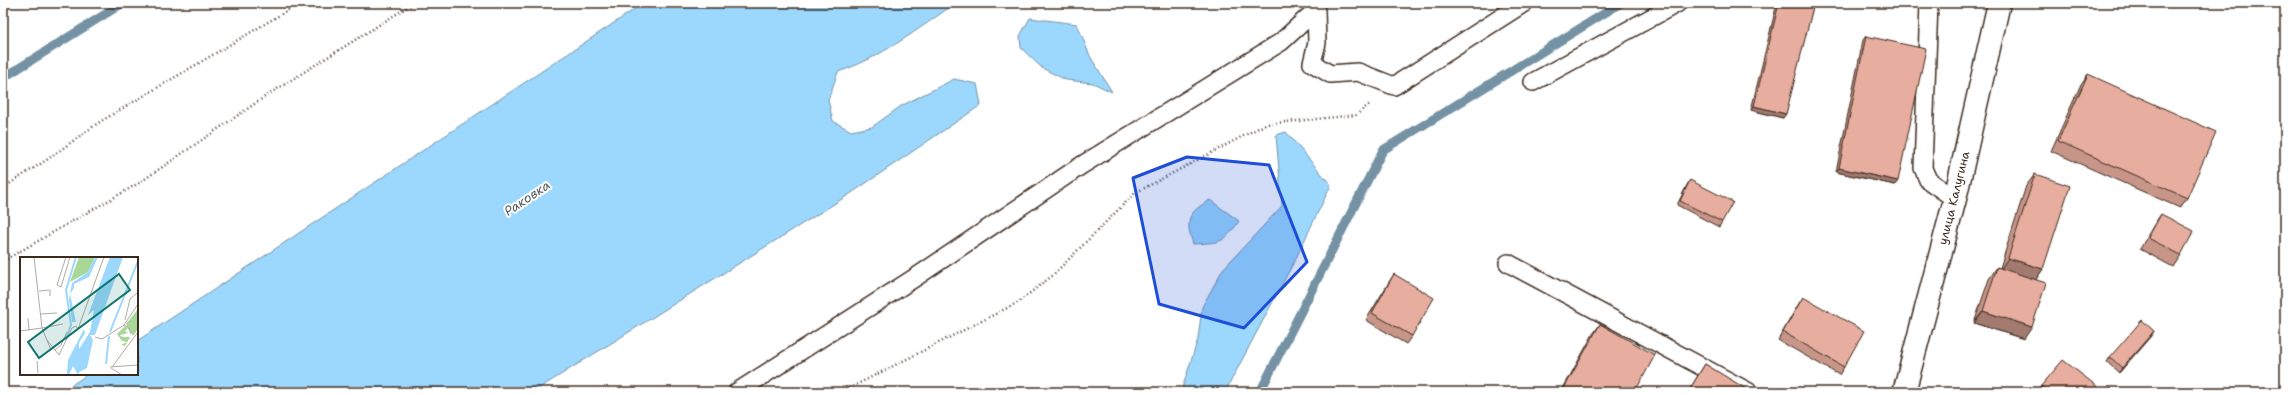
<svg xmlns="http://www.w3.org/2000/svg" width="2288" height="395" viewBox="0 0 2288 395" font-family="'Shantell Sans',sans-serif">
	<rect width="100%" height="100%" fill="#fff"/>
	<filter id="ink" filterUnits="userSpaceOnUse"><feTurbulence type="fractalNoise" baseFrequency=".025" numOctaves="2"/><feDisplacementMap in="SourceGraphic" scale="8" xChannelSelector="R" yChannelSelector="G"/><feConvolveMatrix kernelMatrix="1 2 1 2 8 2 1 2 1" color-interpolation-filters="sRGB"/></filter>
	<g filter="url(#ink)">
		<path fill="#9cd8fd" stroke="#7592a4" d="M644,3H956C918,29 881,58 838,72L828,100L833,121L851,131L872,127L901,106L954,79L977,84L981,105L850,194L533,392H61L88,374H137V341Z
			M1030,18L1077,24L1090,56L1112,92L1093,83L1066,80L1042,68L1021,48L1020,36Z
			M1286,132L1331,185L1295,260L1225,392H1181L1198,339L1202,307L1223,269L1282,206L1276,135Z
			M1210,200L1239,221C1223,245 1220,242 1193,244C1185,220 1187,213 1210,200Z"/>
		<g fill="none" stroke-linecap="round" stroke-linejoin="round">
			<path stroke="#7592a4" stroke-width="9" d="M3,78L123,3
				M1260,392L1383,150L1621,3"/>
			<defs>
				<path id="lane" d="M1929,3L1923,168L1928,180L1955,199
					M1316,10L1317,43L1312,63L1330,74L1358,72L1394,86L1524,3
					M1533,82L1678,3
					M1508,263L1749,392
					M737,392L919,275L1082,165L1281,42L1316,10"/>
				<path id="street" d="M1904,392L1955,199L1999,3"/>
			</defs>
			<use href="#lane" stroke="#3b2a1e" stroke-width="20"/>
			<use href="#street" stroke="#3b2a1e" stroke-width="25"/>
			<path stroke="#3b2a1e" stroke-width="2.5" stroke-dasharray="1 3" stroke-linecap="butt" d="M3,188L48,159L98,123L300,3
				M3,261L139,183L269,94L414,3
				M842,392L1017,303L1052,276L1135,193L1266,124L1356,115L1370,104"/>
			<use href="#lane" stroke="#fff" stroke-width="17"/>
			<use href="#street" stroke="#fff" stroke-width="22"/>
		</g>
		<path fill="#c79689" stroke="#3b2a1e" d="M1777,3H1814L1783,118L1751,110Z
			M1866,36L1895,185L1836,172L1863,40Z
			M2088,74L2187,198L2180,208L2051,151L2081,84Z
			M2035,174L2043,269L2036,279L2024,339L1974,323L1989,279L1997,267L2000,268L2026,186Z
			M1690,180L1722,222L1719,227L1677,205L1687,185Z
			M2161,214L2181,255L2173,267L2140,249L2153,226Z
			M1394,274L1412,336L1406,344L1366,320L1389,282Z
			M1803,297L1844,367L1839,375L1778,340L1798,305Z
			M1600,324L1635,392H1561L1593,334Z
			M2154,331L2119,373L2107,362L2110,357Z
			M1705,364L1747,392H1688L1700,372Z
			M2041,386L2098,387L2094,392H2037Z"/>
		<path fill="#a27a6f" stroke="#3b2a1e" d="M1754,106L1786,114L1783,118L1751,110Z
			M1839,168L1898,181L1895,185L1836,172Z
			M2008,258L2043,269L2035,281L2000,270Z
			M1983,311L2032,327L2024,339L1974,323Z
			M2154,331L2151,336L2119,373L2122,368Z"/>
		<path fill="#e7ae9f" stroke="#3b2a1e" d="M1779,3H1814L1786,114L1754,106Z
			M1866,36L1926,49L1898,181L1839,168Z
			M2088,74L2216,132L2187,198L2058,141Z
			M2035,174L2070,186L2043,269L2008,258Z
			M1690,180L1733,202L1722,222L1680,201Z
			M2161,214L2194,231L2181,255L2148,238Z
			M1997,267L2046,283L2032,327L1983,311Z
			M1394,274L1434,298L1412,336L1372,313Z
			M1803,297L1864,331L1844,367L1783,332Z
			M2142,320L2154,331L2122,368L2110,357Z
			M1600,324L1655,355L1635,392H1562Z
			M2063,360L2098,387L2094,392H2048L2041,386Z
			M1705,364L1748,390L1747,392H1688Z"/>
	</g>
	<path fill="#1d4ed8" fill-opacity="0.2" stroke="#1d4ed8" stroke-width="3" stroke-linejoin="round" d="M1187,157L1269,165L1307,262L1244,328L1159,304L1133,178Z"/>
	<g text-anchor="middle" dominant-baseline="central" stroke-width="4" stroke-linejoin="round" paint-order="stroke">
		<g font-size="12" fill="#3b2a1e" stroke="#fff">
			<text transform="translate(1954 198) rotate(-76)">улица Калугина</text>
		</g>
		<g font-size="13" font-style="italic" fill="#585e61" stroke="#fff">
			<text transform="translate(527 198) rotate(-34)">Раковка</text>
		</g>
	</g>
	<g transform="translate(20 257)">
		<rect width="118" height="118" fill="#fff"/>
		<path d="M59,0H75L68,15L50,25ZM118,52V72L113,79L106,67ZM105,69L108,71L105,74L108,76L100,78L102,80H110L105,89L101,88L107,85L102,84L97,77Z" fill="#a8d797"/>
		<path d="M78,0L69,20L54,27V31L50,37L56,65H52L49,43L52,26L68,15L74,2ZM90,0H103L75,78H70L73,83L67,111L59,115L58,118L53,109L49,118H47L48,103L64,72L65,76L59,86V92L70,75L74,53L68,58Z" fill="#9cd8fd"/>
		<path fill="none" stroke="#9cd8fd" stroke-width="2" d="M90,75L118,4M46,81L51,68L46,33L56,0M86,107L89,79"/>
		<path fill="none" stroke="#b1aaa5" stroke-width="1" d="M14,0L22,71L31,93M46,0L37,28L41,30L50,0M118,29V45M19,34L30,33V39M21,57L37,56M8,61L9,73M105,63L110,42L117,36M104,68L118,47M22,71L43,67M0,74L22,71M47,75L41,88L35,93L39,98L52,71L56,69L58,72L84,0M75,80L82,82L104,68L108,70L111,77M27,83L35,93M17,104L18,116M90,110L118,108M92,110L118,75M91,111L102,118"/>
		<path fill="#0f766e" fill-opacity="0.15" stroke="#0f766e" stroke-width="2" d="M99,17L110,33L19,101L8,85Z"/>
		<rect width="118" height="118" fill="none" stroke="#3b2a1e" stroke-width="2"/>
	</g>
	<rect width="2288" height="395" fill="none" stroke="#fff" stroke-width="16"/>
	<rect x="8" y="8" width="2272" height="379" fill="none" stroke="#3b2a1e" stroke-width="1.5" filter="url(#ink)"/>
</svg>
